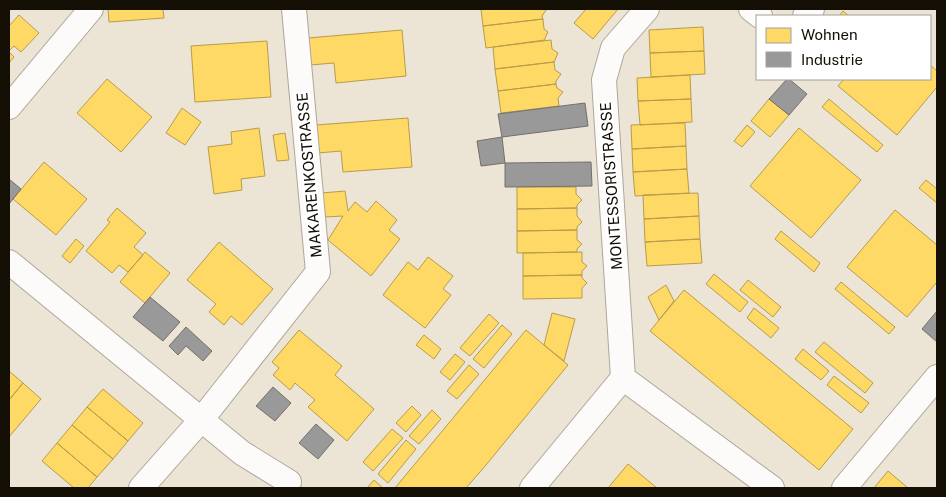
<svg xmlns="http://www.w3.org/2000/svg" width="946" height="497" viewBox="0 0 946 497" font-family="'Public Sans',sans-serif">
	<rect width="100%" height="100%" fill="#ece4d4"/>
	<path fill="#ffd966" stroke="#b89c49" d="M108,9H163L164,18L109,22Z
		M481,9H544L546,10L542,16L543,19L483,26Z
		M586,9H618L593,39L574,23Z
		M843,11L849,16H839Z
		M19,15L39,33L21,52L14,46L9,51V26Z
		M543,19L544,29L548,32L545,38V40L486,48L483,26Z
		M703,27L704,51L650,53L649,30Z
		M402,30L406,76L336,83L334,63L310,65L308,38Z
		M551,40L552,49L558,53L554,62L495,69L493,47Z
		M267,41L271,97L195,102L191,46Z
		M704,51L705,74L651,77L650,53Z
		M9,52L14,57L9,63Z
		M554,62L555,70L561,74L556,81V84L498,91L495,69Z
		M930,65L937,71V87L897,135L838,86L844,79H930Z
		M690,75L691,99L638,101L637,78Z
		M107,79L152,117L121,152L77,113Z
		M556,84L557,88L563,92L558,98L559,106L501,113L498,91Z
		M691,99L692,122L640,125L638,101Z
		M769,99L789,115L770,137L751,121Z
		M829,99L883,145L877,152L822,107Z
		M182,108L201,122L185,145L166,133Z
		M408,118L412,167L343,172L341,151L318,153L316,125Z
		M685,123L686,146L632,149L631,125Z
		M747,125L755,132L742,147L734,141Z
		M259,128L265,176L241,179L242,190L214,194L208,147L232,144L231,132Z
		M799,128L861,180L811,238L750,186Z
		M285,133L289,160L277,161L273,135Z
		M686,146L687,169L633,172L632,149Z
		M44,162L87,199L56,235L13,199Z
		M687,169L689,193L635,196L633,172Z
		M926,180L937,189V203L919,188Z
		M517,187H576V194L582,200L577,205V208L517,209Z
		M345,191L348,211L355,202L367,212L376,201L397,220L389,230L400,239L371,276L328,240L343,216L325,217L322,193Z
		M698,193L699,216L644,219L643,195Z
		M117,208L146,233L134,247L143,255L128,272L119,265L112,273L86,251L110,222L107,220Z
		M577,208V216L582,222L577,227V230L517,231V209Z
		M895,210L937,245V282L907,317L847,267Z
		M699,216L700,239L645,242L644,219Z
		M577,230V240L582,244L577,249V252L517,253V231Z
		M781,231L820,263L814,272L775,239Z
		M76,239L84,246L70,263L62,256Z
		M700,239L702,263L647,266L645,242Z
		M219,242L273,289L242,325L231,316L224,325L209,312L216,304L187,280Z
		M145,252L170,273L145,303L120,282Z
		M582,252V262L587,266L582,271V275L523,276V253Z
		M428,257L453,276L443,289L451,295L425,328L383,295L408,262L418,270Z
		M714,274L748,302L740,312L706,284Z
		M582,275V278L587,283L582,288V298L523,299V276Z
		M748,280L781,307L773,317L740,290Z
		M841,282L895,327L889,334L835,289Z
		M666,285L674,301L659,320L648,297Z
		M684,290L853,429L819,470L650,331Z
		M754,308L779,328L771,338L747,318Z
		M552,313L575,319L564,361L544,345Z
		M489,314L499,323L470,356L460,348Z
		M502,325L512,334L484,368L473,359Z
		M299,330L342,366L335,375L374,409L347,441L308,407L315,400L295,383L290,390L273,375L279,368L272,362Z
		M526,330L568,365L486,465L466,488H395Z
		M424,335L441,349L434,359L416,345Z
		M824,342L873,383L865,393L815,352Z
		M803,349L829,371L821,380L795,359Z
		M455,354L465,362L450,380L440,372Z
		M469,365L479,374L457,399L447,391Z
		M9,371L23,383L9,400Z
		M834,376L869,403L861,413L827,385Z
		M23,383L41,399L9,437V400Z
		M103,389L143,423L128,441L87,407Z
		M412,406L421,415L406,432L396,423Z
		M87,407L128,441L113,459L72,425Z
		M432,410L441,419L419,444L409,436Z
		M72,425L113,459L97,477L57,443Z
		M392,429L403,438L373,471L363,462Z
		M406,440L416,449L388,483L378,474Z
		M57,443L97,477L88,488H74L42,461Z
		M628,464L657,488H608Z
		M888,471L908,488H874Z
		M374,480L383,488H367Z"/>
	<path fill="#999" stroke="#71706d" d="M787,79H789L807,94L789,115L769,99Z
		M585,103L588,126L502,137L498,114Z
		M502,137L505,163L481,166L477,141Z
		M591,162L592,186L505,187V163Z
		M9,179L21,189L9,204Z
		M150,297L180,322L163,341L133,317Z
		M937,311V342L922,329Z
		M186,327L212,351L203,361L186,346L178,355L169,346Z
		M273,387L291,403L275,421L256,406Z
		M316,424L334,440L318,459L299,443Z"/>
	<g fill="none" stroke-linecap="round" stroke-linejoin="round">
		<defs>
			<path id="minor" d="M751,9L760,16
				M805,16L812,9
				M9,107L91,9
				M9,262L242,453L289,482
				M623,378L604,80L613,48L647,9
				M623,378L772,488
				M141,488L201,420L318,272L294,9
				M532,488L623,378
				M844,488L937,377"/>
		</defs>
		<use href="#minor" stroke="#ada79a" stroke-width="26"/>
		<use href="#minor" stroke="#fcfbf9" stroke-width="24"/>
	</g>
	<g text-anchor="middle" dominant-baseline="central" stroke-width="5" stroke-linejoin="round" paint-order="stroke">
		<g font-size="15" fill="#140f05" stroke="#fff">
			<text transform="translate(309 175) rotate(-95)">MAKARENKOSTRASSE</text>
			<text transform="translate(611 186) rotate(-94)">MONTESSORISTRASSE</text>
		</g>
	</g>
	<rect width="946" height="497" fill="none" stroke="#140f05" stroke-width="20"/>
	<rect x="756" y="15" width="175" height="65" fill="#ffffff" stroke="#a19f9b"/>
	<rect x="766" y="28" width="25" height="15" fill="#ffd966" stroke="#a19f9b"/>
	<text x="801" y="40" font-size="15" fill="#140f05">Wohnen</text>
	<rect x="766" y="52" width="25" height="15" fill="#999999" stroke="#a19f9b"/>
	<text x="801" y="65" font-size="15" fill="#140f05">Industrie</text>
</svg>
